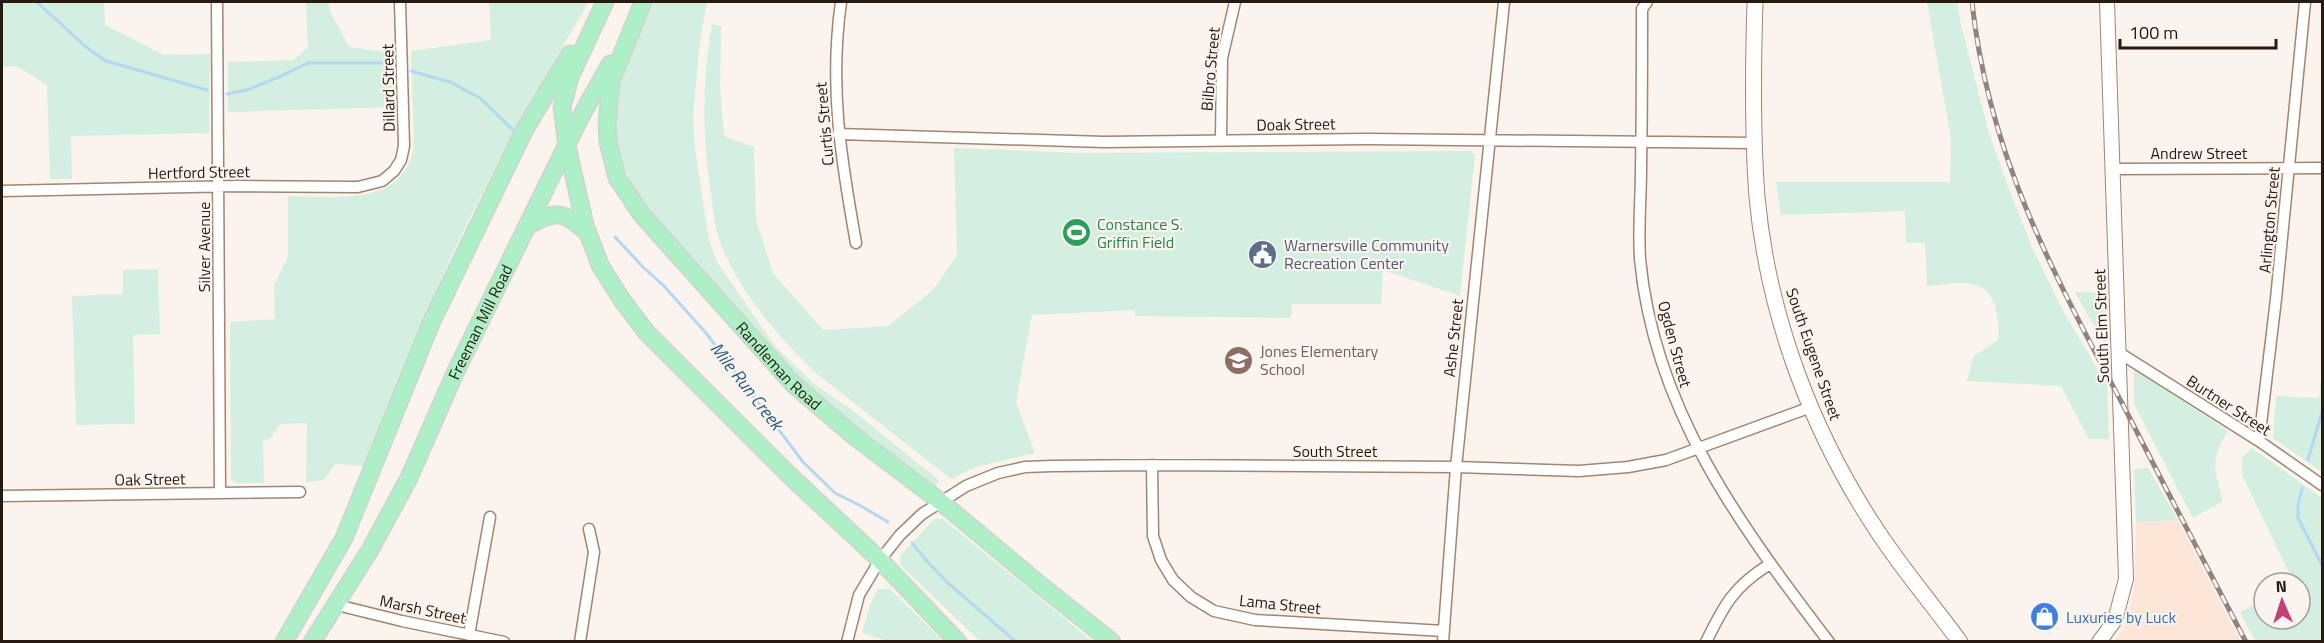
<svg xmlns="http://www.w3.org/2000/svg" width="2324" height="643" viewBox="0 0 2324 643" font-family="'Titillium Web',sans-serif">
	<rect width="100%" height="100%" fill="#faf3ee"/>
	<path fill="#fce6d8" d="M2178,520L2240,641H2114L2124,628L2132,601L2135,579L2136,522Z"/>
	<path fill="#d2efe0" d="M2,2H104L105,25L164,55L210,54L209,133L71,136L72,179H50L47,85L16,66L2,67Z
		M306,2H329L330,11L349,47L392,53L394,107L228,112V62L294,60L308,47Z
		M489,2H589C546,73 505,147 468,222C429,301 397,383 365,466L335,464L324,480L306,482L307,423L280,424L270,439L263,440L264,483H235L231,478L230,322L275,319L274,286L288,256V196C335,196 403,208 414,147L411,51L491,40Z
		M654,2H707L700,41L693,116L695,149L709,240L717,262L775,346L814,384L852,410L940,481L935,486L858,429L798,377L644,205C591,125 619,79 654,2Z
		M1927,2H1957L1962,29L1989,133L2007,184L2032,247L2063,311L2107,385L2109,439H2089L2061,386L1967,381L1974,356L1998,340C2000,328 1998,319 1995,307C1988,275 1953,284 1927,286L1925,243H1906L1905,211L1781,215L1776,182H1950L1951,139Z
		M712,24L721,26L720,87L724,136L754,147L756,220L773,273L823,330L888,326L933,290L957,255L954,148L1076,153L1470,151L1475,155L1460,296L1383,270L1381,304H1292L1291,318L1135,316L1134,310L1032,315L1016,402L1035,453L976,467L951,479L817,374C779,337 743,297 722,247C715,230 713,211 711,193C702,134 702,83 712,24Z
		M158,269L160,334L133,335L135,424L76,425L72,296L123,294V270Z
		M2075,292L2105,293L2106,347Z
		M2134,368L2228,431C2209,460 2215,470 2223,501L2193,518L2134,404Z
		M2322,368V472L2273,438L2276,396L2319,398Z
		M2252,448L2322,498V641H2255L2240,612L2264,599V619H2300V583H2294L2242,475V458Z
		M2148,468L2178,520L2136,522L2134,469Z
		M934,519H943L1092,641H980L900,565V556Z
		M878,589H890L943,641H887L862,633L870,605Z"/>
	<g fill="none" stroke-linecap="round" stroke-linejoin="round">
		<path stroke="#b4d7f4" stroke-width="3" d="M37,2L86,47L106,61L207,90
			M411,71L450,82L480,98L513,130
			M227,94L247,90L281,76L308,63H390
			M615,237L643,267L663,285L706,333L803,462L835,493L861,506L888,522
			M2308,460L2322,412
			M2302,488L2298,505V518L2322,565
			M912,543L926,560L948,583L1016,642"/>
		<defs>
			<path id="minor" d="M217,2L220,493
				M841,2C829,87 841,159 856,243
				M1647,2L1642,9C1642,62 1642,115 1641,168C1641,198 1638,229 1640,259C1654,410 1740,525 1829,642
				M838,134L1104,142L1368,139L1754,143
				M1221,140L1222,58L1235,2
				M2112,169L2322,168
				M2,191L237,186L358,187L382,181L394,171L401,160L404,146L400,2
				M2118,352L2259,441L2322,485
				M2259,441L2276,299L2305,2
				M1152,465L1153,536L1161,560L1173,580L1191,597L1214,611L1255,620L1444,631
				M2,496L300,492
				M337,605L402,621L504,642
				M469,635L490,517
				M580,642L594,552L589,529
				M847,642L859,595L880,560L900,535L922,514L941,502L966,486L998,473L1025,467L1052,466L1152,465L1456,467L1579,471L1628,467L1666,460L1811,407
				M1443,642L1456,467L1504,2
				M1706,642C1724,605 1734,586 1770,564"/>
			<path id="tertiary" d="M2099,642L2115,620L2126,579L2107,2"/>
			<path id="secondary" d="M1755,2C1753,67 1752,132 1757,197C1768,316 1812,433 1878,532C1903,570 1933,605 1960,642"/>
			<g id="primary">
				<path d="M605,2L570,77L562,107L567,146L585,225L600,265L622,300L647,333L788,474L880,560L958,642"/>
				<path id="s1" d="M643,2L611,81L607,123L608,142L617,178L642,215L793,384L855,437L941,502L1039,584L1112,642"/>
				<path d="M527,226C558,210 561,210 588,233"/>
				<path d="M284,642L344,538L432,321L525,129L570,54"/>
				<path id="s2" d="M312,642L370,550L409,478L455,373L579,120L610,64"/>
			</g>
		</defs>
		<use href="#minor" stroke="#a4856f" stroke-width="13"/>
		<use href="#tertiary" stroke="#a4856f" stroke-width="16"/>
		<use href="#secondary" stroke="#a4856f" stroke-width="17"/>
		<use href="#primary" stroke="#d4d1cf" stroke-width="19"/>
		<use href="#minor" stroke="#fff" stroke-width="10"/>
		<use href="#tertiary" stroke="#fff" stroke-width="14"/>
		<use href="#secondary" stroke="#fff" stroke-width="15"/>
		<use href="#primary" stroke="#adefc7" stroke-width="16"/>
		<defs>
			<path id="rail" d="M1972,2C1988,153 2052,271 2122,403C2163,483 2204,562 2246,642"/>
		</defs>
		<use href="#rail" stroke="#8f857e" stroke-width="5"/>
		<use href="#rail" stroke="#faf3ee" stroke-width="3" stroke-dasharray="9" stroke-linecap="butt"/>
	</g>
	<defs>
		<symbol id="stadium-disc" viewBox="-11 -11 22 22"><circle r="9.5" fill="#2e9e5b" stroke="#faf3ee"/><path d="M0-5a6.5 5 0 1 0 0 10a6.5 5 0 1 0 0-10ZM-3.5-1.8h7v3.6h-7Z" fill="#fff"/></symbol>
		<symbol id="civic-disc" viewBox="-11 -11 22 22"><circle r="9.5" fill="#5c6f8a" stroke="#faf3ee"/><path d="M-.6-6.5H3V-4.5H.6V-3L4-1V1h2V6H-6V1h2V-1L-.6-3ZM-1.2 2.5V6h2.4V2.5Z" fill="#fff"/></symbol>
		<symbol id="school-disc" viewBox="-11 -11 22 22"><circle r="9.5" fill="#8d6e63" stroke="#faf3ee"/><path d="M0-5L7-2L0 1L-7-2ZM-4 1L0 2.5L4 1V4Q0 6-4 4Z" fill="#fff"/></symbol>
		<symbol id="shop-disc" viewBox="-11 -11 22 22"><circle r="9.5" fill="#3f7fe0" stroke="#faf3ee"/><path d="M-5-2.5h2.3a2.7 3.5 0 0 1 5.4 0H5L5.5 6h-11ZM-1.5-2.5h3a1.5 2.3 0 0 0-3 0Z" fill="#fff"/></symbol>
	</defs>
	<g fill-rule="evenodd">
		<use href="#stadium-disc" x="1060" y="216" width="33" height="33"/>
		<use href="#civic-disc" x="1246" y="238" width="33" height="33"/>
		<use href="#school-disc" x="1222" y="344" width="33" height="33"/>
		<use href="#shop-disc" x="2028" y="600" width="33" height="33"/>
	</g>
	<g text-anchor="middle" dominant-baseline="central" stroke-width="4.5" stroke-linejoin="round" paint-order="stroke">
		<g font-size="16" fill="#261a11" stroke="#faf3ee">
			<text transform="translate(1210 69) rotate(-85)">Bilbro Street</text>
			<text transform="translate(388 88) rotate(-91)">Dillard Street</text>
			<text transform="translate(824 124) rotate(-95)">Curtis Street</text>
			<text transform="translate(1296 124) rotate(-1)">Doak Street</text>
			<text x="2199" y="153">Andrew Street</text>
			<text transform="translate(199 172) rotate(-1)">Hertford Street</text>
			<text transform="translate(2269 220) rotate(-85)">Arlington Street</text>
			<text transform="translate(204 247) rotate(-90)">Silver Avenue</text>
			<text stroke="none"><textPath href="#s2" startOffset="362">Freeman Mill Road</textPath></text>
			<text transform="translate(2101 326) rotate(-92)">South Elm Street</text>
			<text transform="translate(1453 338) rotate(-84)">Ashe Street</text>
			<text transform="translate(1675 344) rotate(75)">Ogden Street</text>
			<text transform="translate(1814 354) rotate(71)">South Eugene Street</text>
			<text stroke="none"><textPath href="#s1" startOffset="432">Randleman Road</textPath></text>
			<text transform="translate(2229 405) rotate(33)">Burtner Street</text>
			<text x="1335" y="451">South Street</text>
			<text transform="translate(150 479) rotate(-1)">Oak Street</text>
			<text transform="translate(1280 604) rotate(6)">Lama Street</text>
			<text transform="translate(423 609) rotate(12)">Marsh Street</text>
		</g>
		<g font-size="16" fill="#27864d" stroke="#faf3ee" text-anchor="start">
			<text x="1097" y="224">Constance S.<tspan x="1097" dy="18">Griffin Field</tspan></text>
		</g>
		<g font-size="16" fill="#4e5e75" stroke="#faf3ee" text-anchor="start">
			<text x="1284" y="245">Warnersville Community<tspan x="1284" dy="18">Recreation Center</tspan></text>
		</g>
		<g font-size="16" fill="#785e54" stroke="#faf3ee" text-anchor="start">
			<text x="1260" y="351">Jones Elementary<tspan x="1260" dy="18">School</tspan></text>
		</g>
		<g font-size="16" fill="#366cbe" stroke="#faf3ee" text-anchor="start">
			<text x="2066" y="617">Luxuries by Luck</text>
		</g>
		<g font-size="18" font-style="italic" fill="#265d83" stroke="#faf3ee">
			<text transform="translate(747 386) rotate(52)">Mile Run Creek</text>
		</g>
	</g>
	<rect width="2324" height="643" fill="none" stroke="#261a11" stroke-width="6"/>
	<g transform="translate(2282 601) rotate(357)"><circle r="28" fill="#faf3ee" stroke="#a59c96" stroke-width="1.5"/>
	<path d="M0-4.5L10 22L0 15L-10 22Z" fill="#c53d79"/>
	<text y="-9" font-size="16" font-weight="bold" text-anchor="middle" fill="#261a11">N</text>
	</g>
	<path d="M2120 39v9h156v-9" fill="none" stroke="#261a11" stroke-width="3"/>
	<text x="2129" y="39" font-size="18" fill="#261a11" stroke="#faf3ee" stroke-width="4.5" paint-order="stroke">100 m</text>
</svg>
